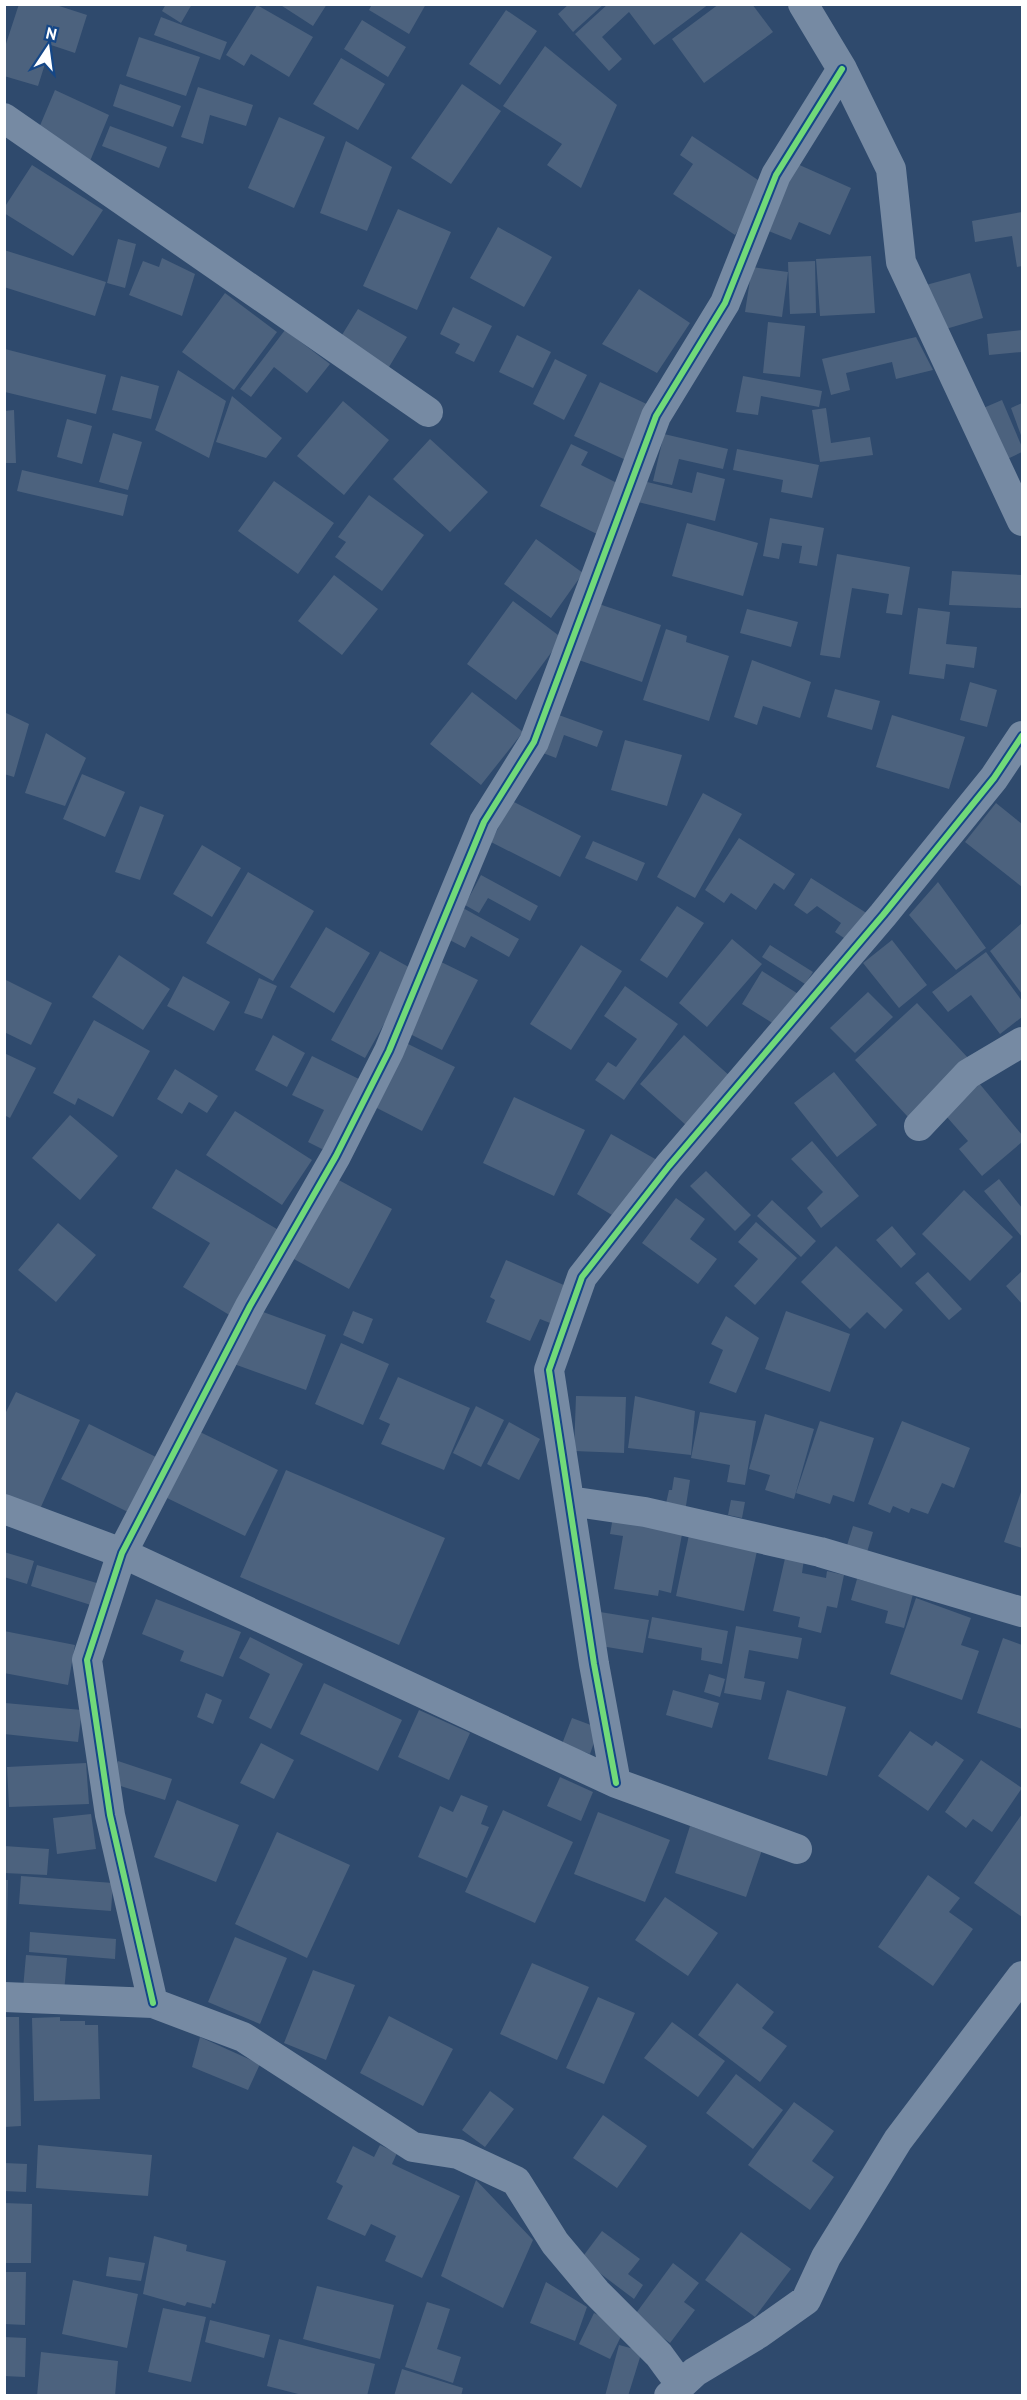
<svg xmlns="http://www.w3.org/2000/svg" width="1027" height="2400" viewBox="0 0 1027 2400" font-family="'PT Sans',sans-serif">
	<rect width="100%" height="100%" fill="#2f4a6d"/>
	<path fill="#4c627e" d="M19,4H53L87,15L75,53L51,45L38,86L4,76V50Z
		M166,4H192L181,23L162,11Z
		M279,4H327L313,26Z
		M372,4H426L409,34L369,10Z
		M569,4H604L573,32L558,14Z
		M608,4L658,6L709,4L654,45L629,12L602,37L622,59L609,71L575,34Z
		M719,4H752L773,32L704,83L672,39Z
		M257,5L313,37L289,77L251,54L244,66L226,55Z
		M506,10L537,31L500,85L469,64Z
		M161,17L227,42L220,60L154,35Z
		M362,20L406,47L388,77L344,49Z
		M139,37L200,57L186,96L126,76Z
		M545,46L617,105L581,188L547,165L562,144L503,106Z
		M341,58L385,84L358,130L313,104Z
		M120,84L181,106L173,127L113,106Z
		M462,84L501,111L451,184L411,158Z
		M198,87L253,105L246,126L210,115L203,144L181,137Z
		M55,90L109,115L88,166L36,135Z
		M279,117L325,137L294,208L248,188Z
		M110,126L167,147L159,168L102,146Z
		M692,136L767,186L735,235L673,194L693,164L680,155Z
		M346,141L392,167L367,231L320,213Z
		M795,163L851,188L830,235L799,222L791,240L766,230Z
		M32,165L103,210L73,256L4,213V208Z
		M398,209L451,232L417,310L363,286Z
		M1022,212V266L1017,267L1012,236L975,242L972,221Z
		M498,227L552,257L524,307L470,278Z
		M118,239L136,244L125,288L107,283Z
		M4,250L106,282L95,316L4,287Z
		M871,256L875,313L820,316L816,259Z
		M162,258L195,274L182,316L129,295L143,261L159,267Z
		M815,261L816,313L790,314L788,262Z
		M752,267L788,272L782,317L745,312Z
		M970,273L983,318L939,331L926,285Z
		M639,289L690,323L657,373L602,344Z
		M225,293L277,332L234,390L182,352Z
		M453,307L492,326L474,362L455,353L460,344L440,334Z
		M358,309L407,337L386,372L337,343Z
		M768,322L805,326L800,377L763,373Z
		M285,330L330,364L307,393L274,367L251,397L240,389Z
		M1022,330V352L989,355L987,334Z
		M517,335L551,352L533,388L499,372Z
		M916,337L933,370L896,379L892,362L846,373L850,390L831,395L822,359Z
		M5,349L106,375L96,414L5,392Z
		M555,359L587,375L564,420L533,404Z
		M178,370L226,401L209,458L155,430Z
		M121,376L159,386L151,419L112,410Z
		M743,376L822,391L819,407L761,396L758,415L736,412Z
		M600,382L653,407L628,461L574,436Z
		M232,396L282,438L266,458L216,442Z
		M1002,400L1022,447V452L1003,461L981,409Z
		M343,401L389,440L344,495L297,456Z
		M1022,403V438L1011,408Z
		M826,408L831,443L870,437L873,455L820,462L812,410Z
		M14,410L16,463H4V411Z
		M67,419L92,426L82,464L57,457Z
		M113,433L142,442L128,490L99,482Z
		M664,434L728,449L723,469L679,459L672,485L653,481Z
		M430,439L488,492L450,532L393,479Z
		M571,444L588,452L581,465L627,488L603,537L540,506Z
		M737,449L819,465L812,498L781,492L783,480L733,470Z
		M22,470L128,495L123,516L17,491Z
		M697,472L725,479L715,521L634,501L639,480L692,493Z
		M274,481L334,523L298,574L238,531Z
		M369,495L424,535L382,591L335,557L346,542L338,537Z
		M770,518L824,528L817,566L799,563L802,546L782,543L779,559L763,556Z
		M687,523L758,543L743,596L672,576Z
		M536,539L583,573L551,618L504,584Z
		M837,554L910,567L902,615L886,613L889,594L852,588L840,658L820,655Z
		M952,571L1022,575L1021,608L949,605Z
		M334,575L378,609L342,655L298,621Z
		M513,601L562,638L516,700L467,664Z
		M593,602L661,625L642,682L573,658Z
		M918,608L950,612L946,644L977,647L974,668L946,664L944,679L909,674Z
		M747,609L798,622L791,647L740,633Z
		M666,629L687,636L686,642L729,656L709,721L643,700Z
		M752,660L811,682L800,718L763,706L757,725L734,717Z
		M970,682L997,690L987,727L960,720Z
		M835,689L880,701L872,730L827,717Z
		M472,692L523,732L481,785L430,744Z
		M4,712L29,724L14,777L4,774Z
		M556,714L603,731L597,747L564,735L556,758L543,753Z
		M892,715L965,737L949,789L876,767Z
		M46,733L86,758L65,806L25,793Z
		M625,740L682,755L667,806L611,790Z
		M82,774L125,792L105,837L63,819Z
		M703,793L742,814L695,898L657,877Z
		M512,801L581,836L560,877L491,842Z
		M996,803L1022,824V887L965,842Z
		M140,806L164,815L140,880L115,872Z
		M739,838L795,874L784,890L774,883L756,910L731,893L724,903L705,890Z
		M593,841L645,863L637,881L585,858Z
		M202,845L241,868L212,917L173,894Z
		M248,872L314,911L273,981L206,943Z
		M481,875L538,906L530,921L488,898L479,913L465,905Z
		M811,878L868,914L850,942L835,932L841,923L817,906L807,914L794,905Z
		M938,882L986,948L956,970L909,915Z
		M677,906L704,923L667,978L640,960Z
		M463,908L519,939L509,957L471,936L465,948L446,938Z
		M1022,923V994L990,951Z
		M326,927L370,953L334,1013L290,987Z
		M732,939L762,964L707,1027L679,1003Z
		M892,940L927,985L899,1008L863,963Z
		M581,945L622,971L571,1050L530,1024Z
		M770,945L813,972L805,984L762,957Z
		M380,951L414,970L365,1058L331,1040Z
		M986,952L1022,1001V1017L1000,1034L971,995L948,1012L932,992Z
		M119,955L170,989L143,1030L92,997Z
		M435,959L478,980L442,1050L400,1029Z
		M762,971L803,997L782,1029L742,1004Z
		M183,976L230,1002L214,1031L167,1006Z
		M259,978L277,986L262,1019L244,1013Z
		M4,979L52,1003L31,1045L4,1032Z
		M625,986L678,1024L624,1100L595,1080L608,1062L616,1067L637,1039L604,1016Z
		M868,992L893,1017L855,1053L830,1028Z
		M917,1003L969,1059L908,1117L855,1060Z
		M94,1020L150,1051L113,1117L78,1098L75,1105L53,1093Z
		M273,1035L305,1053L287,1087L255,1070Z
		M684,1035L731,1077L687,1126L640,1084Z
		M406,1043L455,1067L422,1131L373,1106Z
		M4,1053L36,1068L10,1118L4,1115Z
		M312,1056L363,1081L328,1152L308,1142L324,1110L292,1095Z
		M175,1069L218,1096L207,1113L189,1102L182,1114L157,1099Z
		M834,1072L877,1125L837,1157L794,1103Z
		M974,1077L1022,1135V1142L982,1176L959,1149L968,1141L939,1108Z
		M514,1097L585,1130L554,1196L483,1163Z
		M235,1111L312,1160L282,1205L206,1155Z
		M70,1115L118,1156L80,1200L32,1158Z
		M611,1134L657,1160L622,1221L577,1194Z
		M812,1141L859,1196L821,1228L807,1208L823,1192L791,1159Z
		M176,1169L287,1235L236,1319L183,1287L210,1243L152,1208Z
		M706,1171L751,1215L735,1231L690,1186Z
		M335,1178L392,1209L349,1289L292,1258Z
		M999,1179L1022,1208V1237L984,1191Z
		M964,1190L1013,1237L970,1281L922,1234Z
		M676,1198L705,1219L690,1239L717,1259L698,1284L642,1243Z
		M772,1200L816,1241L801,1257L757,1216Z
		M756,1222L797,1258L755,1305L734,1286L758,1259L738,1242Z
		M58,1223L96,1255L56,1302L18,1270Z
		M892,1226L916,1254L901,1268L876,1240Z
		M836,1246L903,1310L885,1329L867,1312L850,1329L801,1282Z
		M506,1260L566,1286L550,1323L540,1319L530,1341L486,1322L495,1300L490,1297Z
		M1022,1271V1304L1006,1286Z
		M928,1272L962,1309L949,1320L915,1283Z
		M255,1309L326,1335L306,1390L234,1364Z
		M353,1311L373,1319L363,1344L343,1335Z
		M786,1311L850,1334L830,1392L765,1369Z
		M726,1316L759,1338L736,1393L709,1383L723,1350L711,1344Z
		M341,1343L389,1364L363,1425L315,1404Z
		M398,1377L470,1408L444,1470L381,1444L390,1424L379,1419Z
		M16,1392L80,1420L40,1509L4,1494V1416Z
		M576,1396L626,1397L624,1453L574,1451Z
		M635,1396L695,1411L691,1455L628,1448Z
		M476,1406L504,1420L481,1467L453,1453Z
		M700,1412L756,1421L745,1485L727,1482L730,1465L691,1458Z
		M765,1414L814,1429L794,1499L765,1490L770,1475L749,1469Z
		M820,1421L874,1438L854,1502L833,1495L830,1504L796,1493Z
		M902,1421L970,1448L954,1488L942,1483L928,1514L911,1508L909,1513L893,1506L890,1513L868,1504Z
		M509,1422L540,1439L519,1480L487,1464Z
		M89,1424L156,1457L128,1512L61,1479Z
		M200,1432L278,1470L245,1536L167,1498Z
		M286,1470L445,1538L399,1645L240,1577Z
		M674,1477L690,1480L685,1512L665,1508L669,1490H672Z
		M1022,1489V1548L1004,1542Z
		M731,1500L745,1502L742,1518L728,1515Z
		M613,1517L683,1529L671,1593L659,1590L658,1596L614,1589L623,1536L610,1534Z
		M853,1526L873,1532L865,1559L845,1552Z
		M689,1535L757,1551L744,1611L676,1596Z
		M4,1552L34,1561L27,1584L4,1577Z
		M786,1554L804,1559L802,1573L826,1578L827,1571L844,1575L837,1608L827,1606L821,1633L798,1627L800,1617L773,1611Z
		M37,1565L100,1584L94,1606L31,1586Z
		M857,1579L913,1594L904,1628L885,1623L888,1611L851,1600Z
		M916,1598L971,1618L961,1645L979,1651L962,1700L890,1674Z
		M156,1599L241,1632L223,1677L180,1661L184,1651L142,1634Z
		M600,1612L649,1620L643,1653L595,1645Z
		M652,1617L728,1631L722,1664L701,1660L702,1648L648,1638Z
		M736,1626L802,1638L798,1659L749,1650L744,1678L765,1682L761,1700L724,1693Z
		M4,1631L75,1645L68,1685L4,1673Z
		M250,1637L303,1664L271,1729L249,1718L270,1674L239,1658Z
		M1003,1638L1022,1645V1729L977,1713Z
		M709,1674L725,1679L720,1697L704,1692Z
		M324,1683L402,1720L378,1771L300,1734Z
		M673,1690L719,1703L712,1728L666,1715Z
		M787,1690L846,1707L827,1776L768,1759Z
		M206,1693L222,1700L213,1724L197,1717Z
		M5,1703L82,1710L78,1742L4,1734Z
		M419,1710L470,1733L449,1780L398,1757Z
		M572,1718L599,1728L590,1754L562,1744Z
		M910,1731L932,1746L936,1741L964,1760L928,1811L878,1776Z
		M261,1743L294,1760L274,1799L240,1783Z
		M981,1760L1022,1788L992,1832L973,1819L966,1828L945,1812Z
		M118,1761L172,1779L165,1800L111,1783Z
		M86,1763L89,1804L9,1807L7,1767Z
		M560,1777L593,1792L581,1821L547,1806Z
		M461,1795L488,1806L481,1824L489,1827L467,1878L418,1857L440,1806L453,1812Z
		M177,1800L239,1825L216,1882L154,1857Z
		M503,1810L573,1842L535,1923L465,1892Z
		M598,1812L670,1840L645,1902L574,1874Z
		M91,1814L96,1849L57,1854L53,1818Z
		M1022,1814V1917L974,1883Z
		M690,1826L762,1850L746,1897L675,1873Z
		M277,1832L350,1865L307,1958L235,1924Z
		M4,1846L49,1849L47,1875L4,1873Z
		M928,1875L960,1898L949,1912L973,1929L933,1986L878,1947Z
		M21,1876L113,1883L111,1911L19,1904Z
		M4,1880H8L6,1961H4Z
		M665,1897L718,1933L688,1976L635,1940Z
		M30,1932L116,1939L115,1959L29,1952Z
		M235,1937L287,1958L260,2024L208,2002Z
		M26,1955L67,1958L64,1993L23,1989Z
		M532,1963L589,1987L557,2060L500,2034Z
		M313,1970L355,1985L326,2060L284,2043Z
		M737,1983L774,2012L762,2028L787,2046L760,2082L698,2035Z
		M598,1997L635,2013L604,2084L566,2068Z
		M389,2016L453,2049L423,2106L360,2073Z
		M4,2017H19L21,2126L4,2127Z
		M60,2017V2021H85V2025H98L100,2099L34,2101L32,2018Z
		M672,2022L725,2061L698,2097L644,2058Z
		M200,2037L260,2064L248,2090L192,2067Z
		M736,2074L783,2110L753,2149L706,2113Z
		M490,2091L514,2109L485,2147L462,2130Z
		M794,2102L834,2131L812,2161L834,2177L810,2210L748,2165Z
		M603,2115L647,2146L617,2188L573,2158Z
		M38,2145L152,2155L148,2196L36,2188Z
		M380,2145L397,2153L392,2164L460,2196L422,2278L385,2261L396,2236L371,2224L365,2236L327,2219L343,2186L336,2182L353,2146L374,2157Z
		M4,2163L27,2164L26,2192L4,2191Z
		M476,2180L533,2240L503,2308L441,2276Z
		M4,2203L32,2204L31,2263H5Z
		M602,2231L640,2259L628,2274L643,2285L634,2299L581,2259Z
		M741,2232L791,2269L755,2317L705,2280Z
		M154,2236L187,2245L186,2251L226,2261L215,2304L212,2303L211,2308L187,2302L185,2306L143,2294Z
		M109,2257L145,2263L141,2281L106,2276Z
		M673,2263L699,2283L684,2302L695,2310L670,2343L634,2316Z
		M4,2272H26L25,2325L4,2324Z
		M73,2280L138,2294L127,2348L62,2334Z
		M546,2282L587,2307L575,2341L530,2323Z
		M317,2286L394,2305L380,2359L303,2339Z
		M427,2302L450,2309L437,2349L461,2357L453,2383L405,2367Z
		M163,2308L206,2317L191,2382L148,2372Z
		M594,2313L625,2328L610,2359L579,2344Z
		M210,2320L270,2335L264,2358L205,2342Z
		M4,2337L26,2338L25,2377L4,2376Z
		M279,2339L375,2364L367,2396H306L267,2386Z
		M619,2345L642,2351L628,2396H605Z
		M41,2352L118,2361L115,2396H37Z
		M402,2369L463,2388L461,2396H394Z"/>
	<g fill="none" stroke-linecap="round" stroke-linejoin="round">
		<path stroke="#768aa3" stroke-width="30" d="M803,4L842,69L891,169L901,262L1022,521
			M4,118L428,412
			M919,1126L968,1074L1022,1042
			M569,1501L645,1512L820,1552L1022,1612
			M4,1509L122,1553L616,1783L797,1849
			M616,1783L594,1664L549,1370L582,1277L669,1166L883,915L994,778L1022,736
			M4,1997L153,2003L243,2037L413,2147L458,2154L516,2181L555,2243L596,2292L659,2355L681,2385
			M153,2003L110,1815L87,1660L122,1553L250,1306L336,1156L389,1051L484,822L534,742L656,416L725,303L776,175L842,69
			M669,2396L695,2372L758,2334L806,2300L826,2257L898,2140L1022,1976"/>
		<defs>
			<path id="cycleway" d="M616,1783L594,1664L549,1370L582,1277L669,1166L883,915L994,778L1022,736
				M153,2003L110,1815L87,1660L122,1553L250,1306L336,1156L389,1051L484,822L534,742L656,416L725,303L776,175L842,69"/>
		</defs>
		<use href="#cycleway" stroke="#154787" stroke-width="10"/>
		<use href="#cycleway" stroke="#71d979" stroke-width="6"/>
	</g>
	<rect width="1027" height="2400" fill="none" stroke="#ffffff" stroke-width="12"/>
	<g transform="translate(48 48) rotate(13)" stroke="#154787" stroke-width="4.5" paint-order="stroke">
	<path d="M0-4.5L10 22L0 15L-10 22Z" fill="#ffffff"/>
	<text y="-9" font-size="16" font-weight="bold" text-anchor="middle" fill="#ffffff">N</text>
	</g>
</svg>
